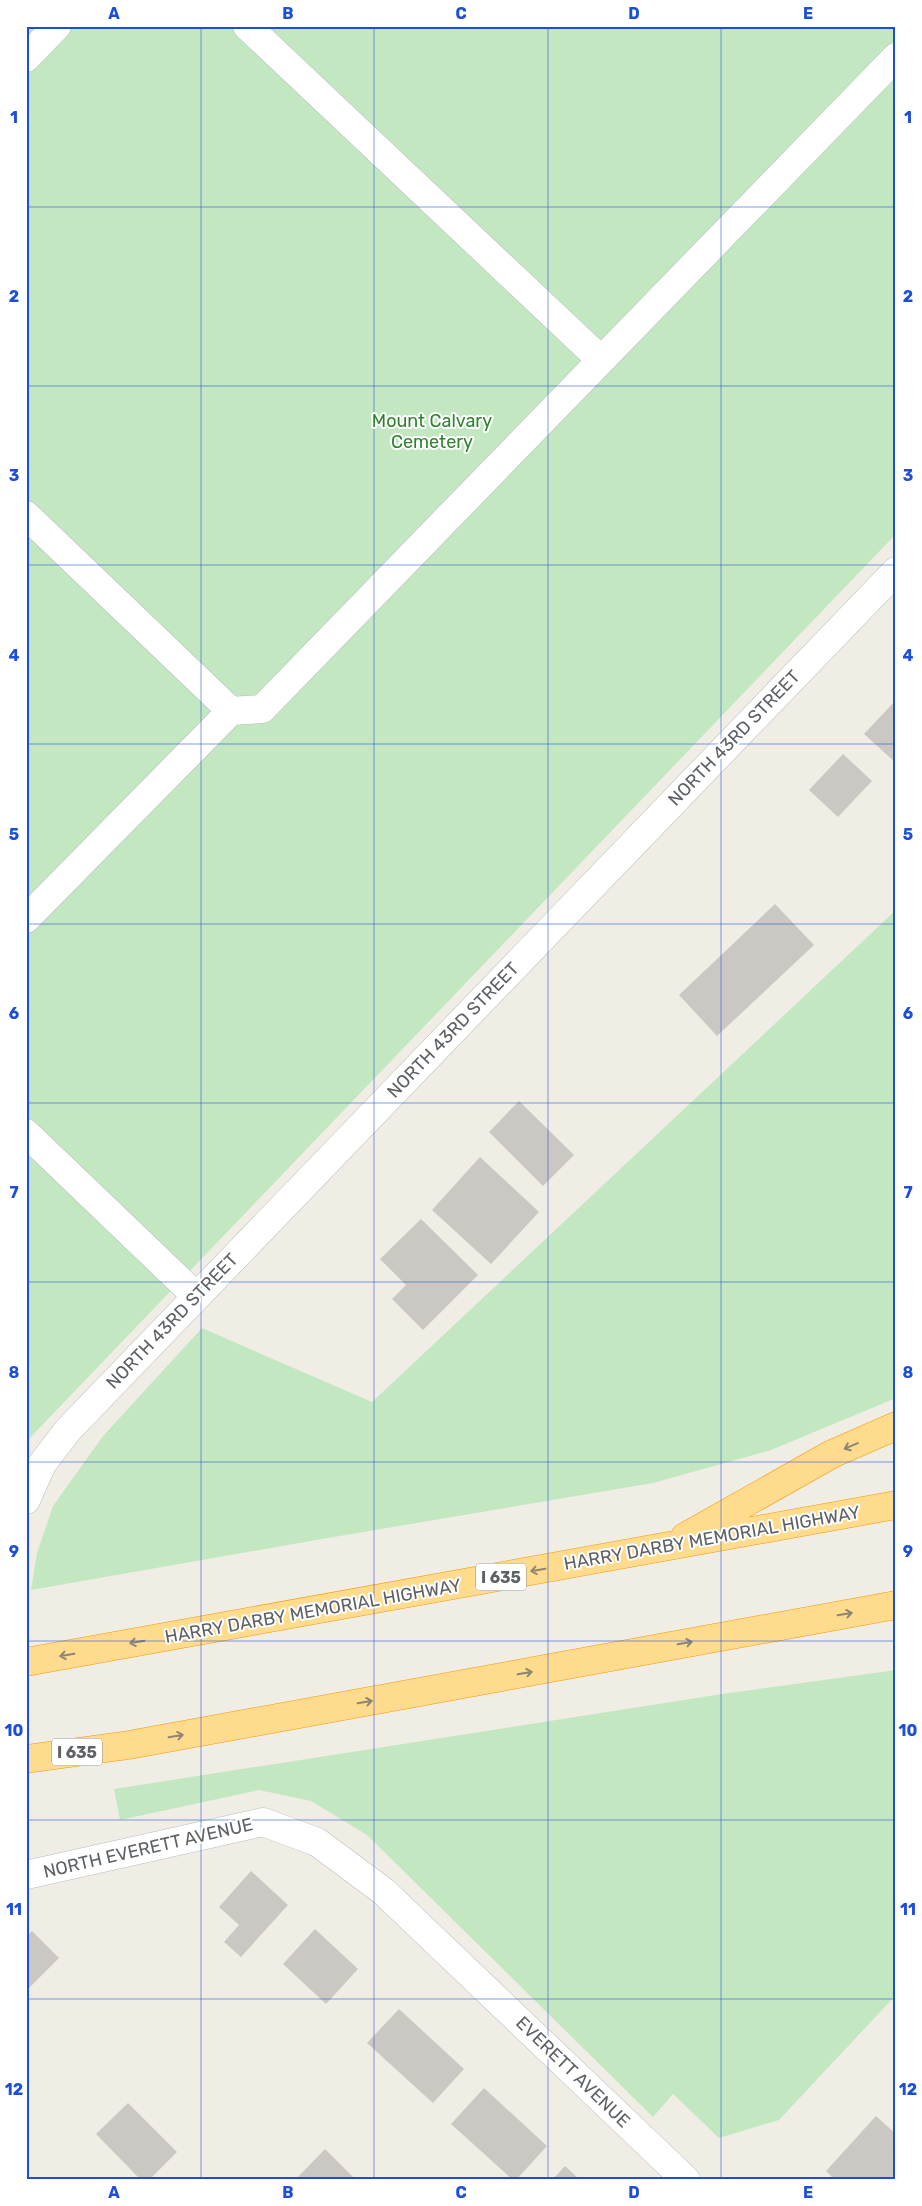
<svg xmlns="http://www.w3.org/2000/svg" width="922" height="2206" viewBox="0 0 922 2206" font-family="Rubik,sans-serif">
	<rect width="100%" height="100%" fill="#f0ede5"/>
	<path fill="#c3e8c1" d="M26,26H896V534L26,1442Z
		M896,910V1398L771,1450L653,1483L322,1539L31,1590L37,1553L53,1506L103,1436L202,1328L372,1402Z
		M896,1670V1995L779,2120L719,2138L673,2094L653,2117L367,1835L311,1801L259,1790L120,1820L114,1789L722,1694Z"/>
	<path fill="#cbc7c2" d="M896,700V763L864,734Z
		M843,754L872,781L838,817L809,790Z
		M775,904L814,945L717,1036L679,995Z
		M519,1101L574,1155L543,1186L489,1132Z
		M480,1157L539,1212L491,1264L432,1210Z
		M421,1219L478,1275L423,1330L392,1299L406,1285L380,1259Z
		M251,1871L288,1905L241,1957L224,1942L239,1925L219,1907Z
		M315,1929L358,1969L326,2004L283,1964Z
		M32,1931L59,1958L26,1991V1937Z
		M399,2009L464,2069L433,2103L367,2043Z
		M484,2088L547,2146L516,2180H513L451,2124Z
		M128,2103L177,2152L149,2180H141L96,2134Z
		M876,2116L896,2134V2180H835L826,2171Z
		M325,2149L356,2180H295Z
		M565,2166L580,2180H552Z"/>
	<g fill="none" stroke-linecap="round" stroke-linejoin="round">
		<defs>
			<path id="minor" d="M247,26L601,360
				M26,58L57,26
				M26,515L231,711L262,709L896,57
				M26,919L231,711
				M26,1133L196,1296
				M26,1500L42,1464L68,1430L896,571
				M26,1875L263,1822L317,1842L383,1891L686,2180"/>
			<path id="highway" d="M685,1537L832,1454L896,1426
				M26,1662L896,1505
				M26,1759L129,1745L896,1605"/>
		</defs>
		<use href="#minor" stroke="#b8bbbf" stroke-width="29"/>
		<use href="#highway" stroke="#f59800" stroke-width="29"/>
		<use href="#minor" stroke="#fff" stroke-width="28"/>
		<use href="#highway" stroke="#ffdb8d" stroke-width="28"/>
	</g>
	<defs><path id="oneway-shaft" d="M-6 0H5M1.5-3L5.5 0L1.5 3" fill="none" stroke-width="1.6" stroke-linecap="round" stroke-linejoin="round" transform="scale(1.25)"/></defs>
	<g stroke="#8e8672">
		<use href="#oneway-shaft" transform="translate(851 1446) rotate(157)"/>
		<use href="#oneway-shaft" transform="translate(538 1570) rotate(170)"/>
		<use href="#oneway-shaft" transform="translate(845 1614) rotate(-10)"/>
		<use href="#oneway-shaft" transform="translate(137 1642) rotate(170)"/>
		<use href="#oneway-shaft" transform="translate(685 1643) rotate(-10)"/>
		<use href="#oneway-shaft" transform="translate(67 1655) rotate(170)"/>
		<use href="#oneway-shaft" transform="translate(525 1673) rotate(-10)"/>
		<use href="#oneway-shaft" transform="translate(365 1702) rotate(-10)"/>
		<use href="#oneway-shaft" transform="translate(176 1736) rotate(-10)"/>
	</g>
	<path fill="none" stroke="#1d4ed8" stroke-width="1" stroke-opacity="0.55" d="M201,26V2180M374,26V2180M548,26V2180M721,26V2180M26,207H896M26,386H896M26,565H896M26,744H896M26,924H896M26,1103H896M26,1282H896M26,1462H896M26,1641H896M26,1820H896M26,1999H896"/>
	<g text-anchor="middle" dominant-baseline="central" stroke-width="4" stroke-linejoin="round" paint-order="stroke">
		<g fill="#fff" stroke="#8e9194" stroke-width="1">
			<rect x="476" y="1563.5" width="50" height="27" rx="4"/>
			<rect x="52" y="1738.5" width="50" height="27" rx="4"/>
		</g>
		<g font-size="16" font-weight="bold" fill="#5d6266">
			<text x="501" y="1577">I 635</text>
			<text x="77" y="1752">I 635</text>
		</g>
		<g font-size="18" fill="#318230" stroke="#fff">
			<text x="432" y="421">Mount Calvary<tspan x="432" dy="21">Cemetery</tspan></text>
		</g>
		<g font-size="18" fill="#5d6266" stroke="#fff">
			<text transform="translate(734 738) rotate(-46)">NORTH 43RD STREET</text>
			<text transform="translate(453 1030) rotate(-46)">NORTH 43RD STREET</text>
			<text transform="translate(172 1321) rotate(-46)">NORTH 43RD STREET</text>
			<text transform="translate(712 1538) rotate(-10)">HARRY DARBY MEMORIAL HIGHWAY</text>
			<text transform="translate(313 1611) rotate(-10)">HARRY DARBY MEMORIAL HIGHWAY</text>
			<text transform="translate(148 1848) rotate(-13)">NORTH EVERETT AVENUE</text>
			<text transform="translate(573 2072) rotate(44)">EVERETT AVENUE</text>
		</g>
	</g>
	<rect width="922" height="2206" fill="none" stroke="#ffffff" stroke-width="55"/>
	<rect x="28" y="28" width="866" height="2150" fill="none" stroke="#1d4ed8" stroke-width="2"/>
	<g font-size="16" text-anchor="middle" font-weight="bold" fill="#1d4ed8">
		<text x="114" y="19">A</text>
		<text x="288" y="19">B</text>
		<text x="461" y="19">C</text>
		<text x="634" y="19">D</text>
		<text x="808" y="19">E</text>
		<text x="14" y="123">1</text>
		<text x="908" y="123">1</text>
		<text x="14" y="302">2</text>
		<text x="908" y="302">2</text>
		<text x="14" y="481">3</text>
		<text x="908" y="481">3</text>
		<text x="14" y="661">4</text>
		<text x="908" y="661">4</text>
		<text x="14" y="840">5</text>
		<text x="908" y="840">5</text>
		<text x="14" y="1019">6</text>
		<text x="908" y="1019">6</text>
		<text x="14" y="1198">7</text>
		<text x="908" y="1198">7</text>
		<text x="14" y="1378">8</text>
		<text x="908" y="1378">8</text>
		<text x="14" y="1557">9</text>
		<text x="908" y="1557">9</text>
		<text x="14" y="1736">10</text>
		<text x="908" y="1736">10</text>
		<text x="14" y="1915">11</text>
		<text x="908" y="1915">11</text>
		<text x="14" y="2095">12</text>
		<text x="908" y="2095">12</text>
		<text x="114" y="2198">A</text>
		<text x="288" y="2198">B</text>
		<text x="461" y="2198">C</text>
		<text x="634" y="2198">D</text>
		<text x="808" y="2198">E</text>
	</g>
</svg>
